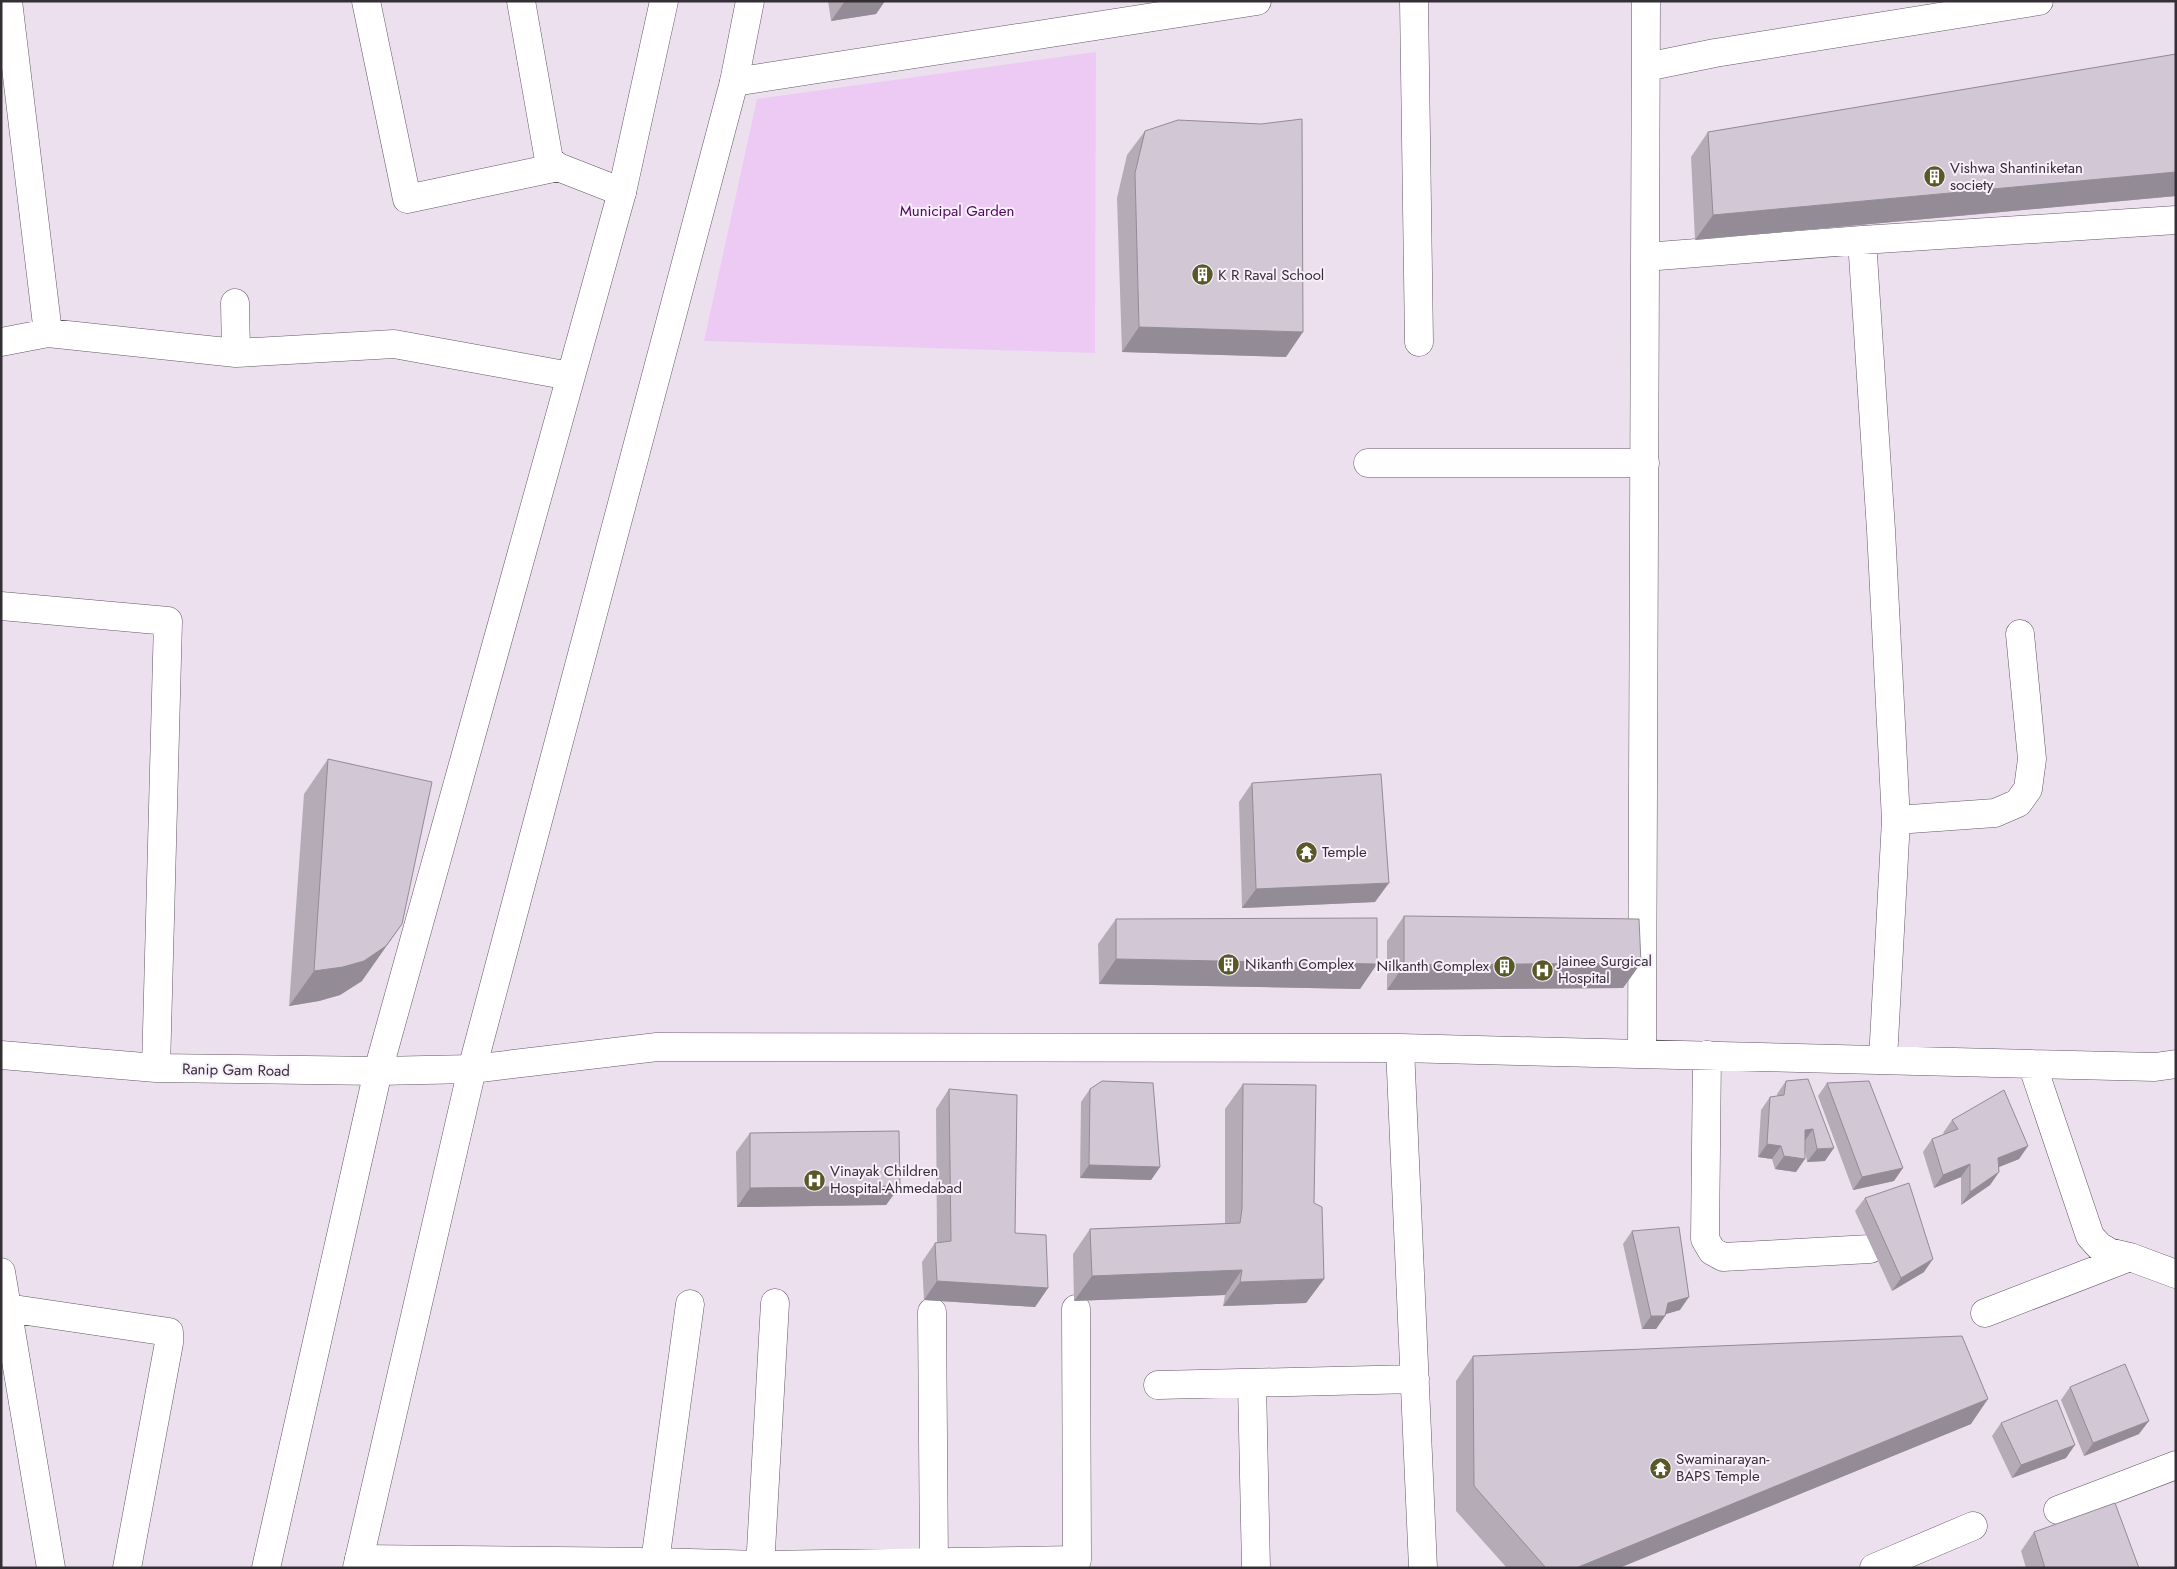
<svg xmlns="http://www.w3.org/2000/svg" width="2177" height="1569" viewBox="0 0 2177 1569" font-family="Jost,sans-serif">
	<rect width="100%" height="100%" fill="#ece0ef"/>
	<path fill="#eccaf4" d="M1096,52L1095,353L704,341L757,99Z"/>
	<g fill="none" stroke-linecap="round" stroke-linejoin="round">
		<defs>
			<path id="minor" d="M8,1L48,333
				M366,1L407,199L558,167
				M521,1L549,160L558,167L622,192
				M1414,1L1419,342
				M1646,67L1715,53L2039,1
				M734,82L1257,1
				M1862,240L1881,530L1896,820L1883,1060
				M1645,257L1862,240L2176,220
				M1,342L48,333L236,353L235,303
				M236,353L394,344L570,376
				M1368,463H1645
				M1,606L168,621L156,1068
				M1896,820L1995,813L2018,803L2028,789L2032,759L2020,634
				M1400,1048L1423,1568
				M1642,1054L1646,1
				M1,1055L156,1068L378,1071L472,1069L657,1047L1400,1048L2155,1067L2176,1064
				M1707,1055L1705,1239L1712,1251L1723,1257L1870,1249
				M2032,1064L2090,1236L2099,1246L2109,1252L2130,1257L2176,1274
				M1,1272L51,1568
				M7,1308L169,1332V1343L127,1568
				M932,1312L934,1563
				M1985,1313L2130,1257
				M1252,1383L1256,1568
				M1158,1385L1415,1379
				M2058,1510L2176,1465
				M359,1559L655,1562L690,1304
				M655,1562L760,1565L1077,1560L1076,1309
				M760,1568L775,1303
				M1874,1568L1973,1526"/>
			<path id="major" d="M266,1568L378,1071L622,192L664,1
				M357,1568L472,1069L734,82L750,1"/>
		</defs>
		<use href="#minor" stroke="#625864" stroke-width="29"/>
		<use href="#major" stroke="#625864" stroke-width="29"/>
		<use href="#minor" stroke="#fff" stroke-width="28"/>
		<use href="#major" stroke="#fff" stroke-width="28"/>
	</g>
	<path fill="#b5abb7" d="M828,1H885L876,14L831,21Z
		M2176,54V196L1695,240L1691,157L1708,132Z
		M1145,131L1286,357L1122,352L1117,198L1127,155Z
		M328,759L362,981L340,995L319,1001L289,1006L304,794Z
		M1252,783L1375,902L1242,908L1239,802Z
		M1404,916L1641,963L1623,988L1387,990V941Z
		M1116,919L1377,964L1360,989L1099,984L1098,944Z
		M1808,1079L1825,1161L1807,1162L1805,1150L1796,1172L1775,1169L1772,1159L1758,1157L1761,1110L1770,1097L1777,1096V1094L1786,1081Z
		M1827,1083L1894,1181L1853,1190L1818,1096Z
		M1243,1084L1314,1203L1324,1279L1306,1303L1223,1306L1225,1295L1074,1301L1073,1254L1090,1229L1225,1224V1109Z
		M949,1089L1015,1233L1048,1288L1035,1307L924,1300L922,1262L935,1243L937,1242L936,1109Z
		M1090,1089L1160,1167L1151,1180L1080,1178L1081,1102Z
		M1952,1120L2028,1146L2019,1159L1999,1167V1172L1990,1185L1961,1205V1177L1934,1188L1923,1152L1932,1139L1944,1134L1943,1133Z
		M750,1133L900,1186L886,1205L737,1207L736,1152Z
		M1865,1198L1924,1272L1892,1291L1855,1211Z
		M1632,1231L1680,1310L1666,1314L1665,1316L1656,1329H1642L1623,1244Z
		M1473,1356L1971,1424L1619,1568H1507L1456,1511V1381Z
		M2070,1387L2139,1434L2084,1456L2061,1400Z
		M2001,1423L2066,1458L2012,1478L1992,1436Z
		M2034,1532L2139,1568H2026L2021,1551Z"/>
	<path fill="#938b95" d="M845,1H885L876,14L831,21Z
		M2176,172V196L1695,240L1713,215Z
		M1139,327L1303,332L1286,357L1122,352Z
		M1389,883L1375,902L1242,908L1256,889Z
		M402,924L362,981L340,995L319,1001L289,1006L314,971Z
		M1116,959L1377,964L1360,989L1099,984Z
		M1641,963L1623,988L1387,990L1404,965Z
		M1813,1129L1804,1142L1805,1130Z
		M1767,1144L1781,1146L1772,1159L1758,1157Z
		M2028,1146L2019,1159L1989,1171L1998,1158Z
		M1834,1148L1825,1161L1807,1162L1817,1149Z
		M1784,1156L1805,1159L1796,1172L1775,1169Z
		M1970,1164L1961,1177L1934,1188L1943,1175Z
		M1089,1165L1160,1167L1151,1180L1080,1178Z
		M1903,1168L1894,1181L1853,1190L1862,1177Z
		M1999,1172L1990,1185L1961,1205L1970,1192Z
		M900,1186L886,1205L737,1207L750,1188Z
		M1933,1259L1924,1272L1892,1291L1901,1278Z
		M1242,1270L1225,1295L1074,1301L1092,1276Z
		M1324,1279L1306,1303L1223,1306L1240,1282Z
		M937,1281L1048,1288L1035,1307L924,1300Z
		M1689,1297L1680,1310L1659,1316L1668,1303Z
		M1651,1316H1665L1656,1329H1642Z
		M1988,1399L1971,1424L1619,1568H1576Z
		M2149,1421L2139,1434L2084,1456L2093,1443Z
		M2075,1445L2066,1458L2012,1478L2021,1465Z"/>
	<path fill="#d2c7d5" stroke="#938b95" d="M2176,54V172L1713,215L1708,132Z
		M1302,119L1303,332L1139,327L1135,173L1145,131L1178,120L1261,124Z
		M328,759L432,782L402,924L386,946L364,961L343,967L314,971Z
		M1381,774L1389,883L1256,889L1252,783Z
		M1404,916L1639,919L1641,963L1404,965Z
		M1377,918V964L1116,959V919Z
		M1808,1079L1834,1148L1817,1149L1813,1129L1805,1130V1159L1784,1156L1781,1146L1767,1144L1770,1097L1784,1095L1786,1081Z
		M1102,1081L1153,1083L1160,1167L1089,1165L1090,1089Z
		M1869,1081L1903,1168L1862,1177L1827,1083Z
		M1243,1084L1316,1085L1314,1203L1322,1207L1324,1279L1240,1282L1242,1270L1092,1276L1090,1229L1240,1223L1242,1209Z
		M949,1089L1017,1095L1015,1233L1046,1235L1048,1288L937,1281L935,1243L951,1241Z
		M2004,1090L2028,1146L1998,1158L1999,1172L1970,1192V1164L1943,1175L1932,1139L1958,1129L1952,1120Z
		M899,1131L900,1186L750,1188V1133Z
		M1909,1183L1933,1259L1901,1278L1865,1198Z
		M1679,1227L1689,1297L1668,1303L1665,1316H1651L1632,1231Z
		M1962,1336L1988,1399L1576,1568H1546L1474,1486L1473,1356Z
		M2125,1364L2149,1421L2093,1443L2070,1387Z
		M2057,1400L2075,1445L2021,1465L2001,1423Z
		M2115,1503L2139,1568H2045L2034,1532Z"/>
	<defs>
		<symbol id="building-disc" viewBox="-11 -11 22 22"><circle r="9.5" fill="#585926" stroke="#f9eefc"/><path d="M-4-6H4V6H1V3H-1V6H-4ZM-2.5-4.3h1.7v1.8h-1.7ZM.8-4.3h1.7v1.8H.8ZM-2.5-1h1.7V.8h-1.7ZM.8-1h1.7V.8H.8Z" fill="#fff"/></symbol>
		<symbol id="temple-disc" viewBox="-11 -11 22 22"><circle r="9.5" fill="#585926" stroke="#f9eefc"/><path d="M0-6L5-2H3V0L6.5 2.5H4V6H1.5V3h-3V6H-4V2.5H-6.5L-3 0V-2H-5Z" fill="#fff"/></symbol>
		<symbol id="hospital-disc" viewBox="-11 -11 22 22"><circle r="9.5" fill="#585926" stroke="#f9eefc"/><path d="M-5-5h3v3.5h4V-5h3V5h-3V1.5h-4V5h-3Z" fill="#fff"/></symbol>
	</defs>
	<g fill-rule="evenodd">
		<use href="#building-disc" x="1922" y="164" width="25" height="25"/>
		<use href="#building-disc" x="1190" y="262" width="25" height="25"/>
		<use href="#temple-disc" x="1294" y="840" width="25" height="25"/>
		<use href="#building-disc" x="1216" y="952" width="25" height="25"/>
		<use href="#building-disc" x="1492" y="954" width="25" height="25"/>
		<use href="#hospital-disc" x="1530" y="958" width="25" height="25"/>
		<use href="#hospital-disc" x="802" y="1168" width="25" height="25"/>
		<use href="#temple-disc" x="1648" y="1456" width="25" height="25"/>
	</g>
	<g text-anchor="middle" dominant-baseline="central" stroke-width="4" stroke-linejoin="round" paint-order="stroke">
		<g font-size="15" fill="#332f34" stroke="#f9eefc" text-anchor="start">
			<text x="1950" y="168">Vishwa Shantiniketan<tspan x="1950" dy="17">society</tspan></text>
			<text x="1218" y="275">K R Raval School</text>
			<text x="1322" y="852">Temple</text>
			<text x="1558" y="961">Jainee Surgical<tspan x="1558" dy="17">Hospital</tspan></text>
			<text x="1245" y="964">Nikanth Complex</text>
			<text x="1489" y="966" text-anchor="end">Nilkanth Complex</text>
			<text x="830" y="1171">Vinayak Children<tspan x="830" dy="17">Hospital-Ahmedabad</tspan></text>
			<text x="1676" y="1459">Swaminarayan-<tspan x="1676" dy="17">BAPS Temple</tspan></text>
		</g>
		<g font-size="15" fill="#4d075a" stroke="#f9eefc">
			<text x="957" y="211">Municipal Garden</text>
		</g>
		<g font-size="15" fill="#332f34" stroke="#f9eefc">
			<text transform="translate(236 1070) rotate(1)">Ranip Gam Road</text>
		</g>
	</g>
	<rect width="2177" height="1569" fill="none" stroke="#332f34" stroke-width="5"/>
</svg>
